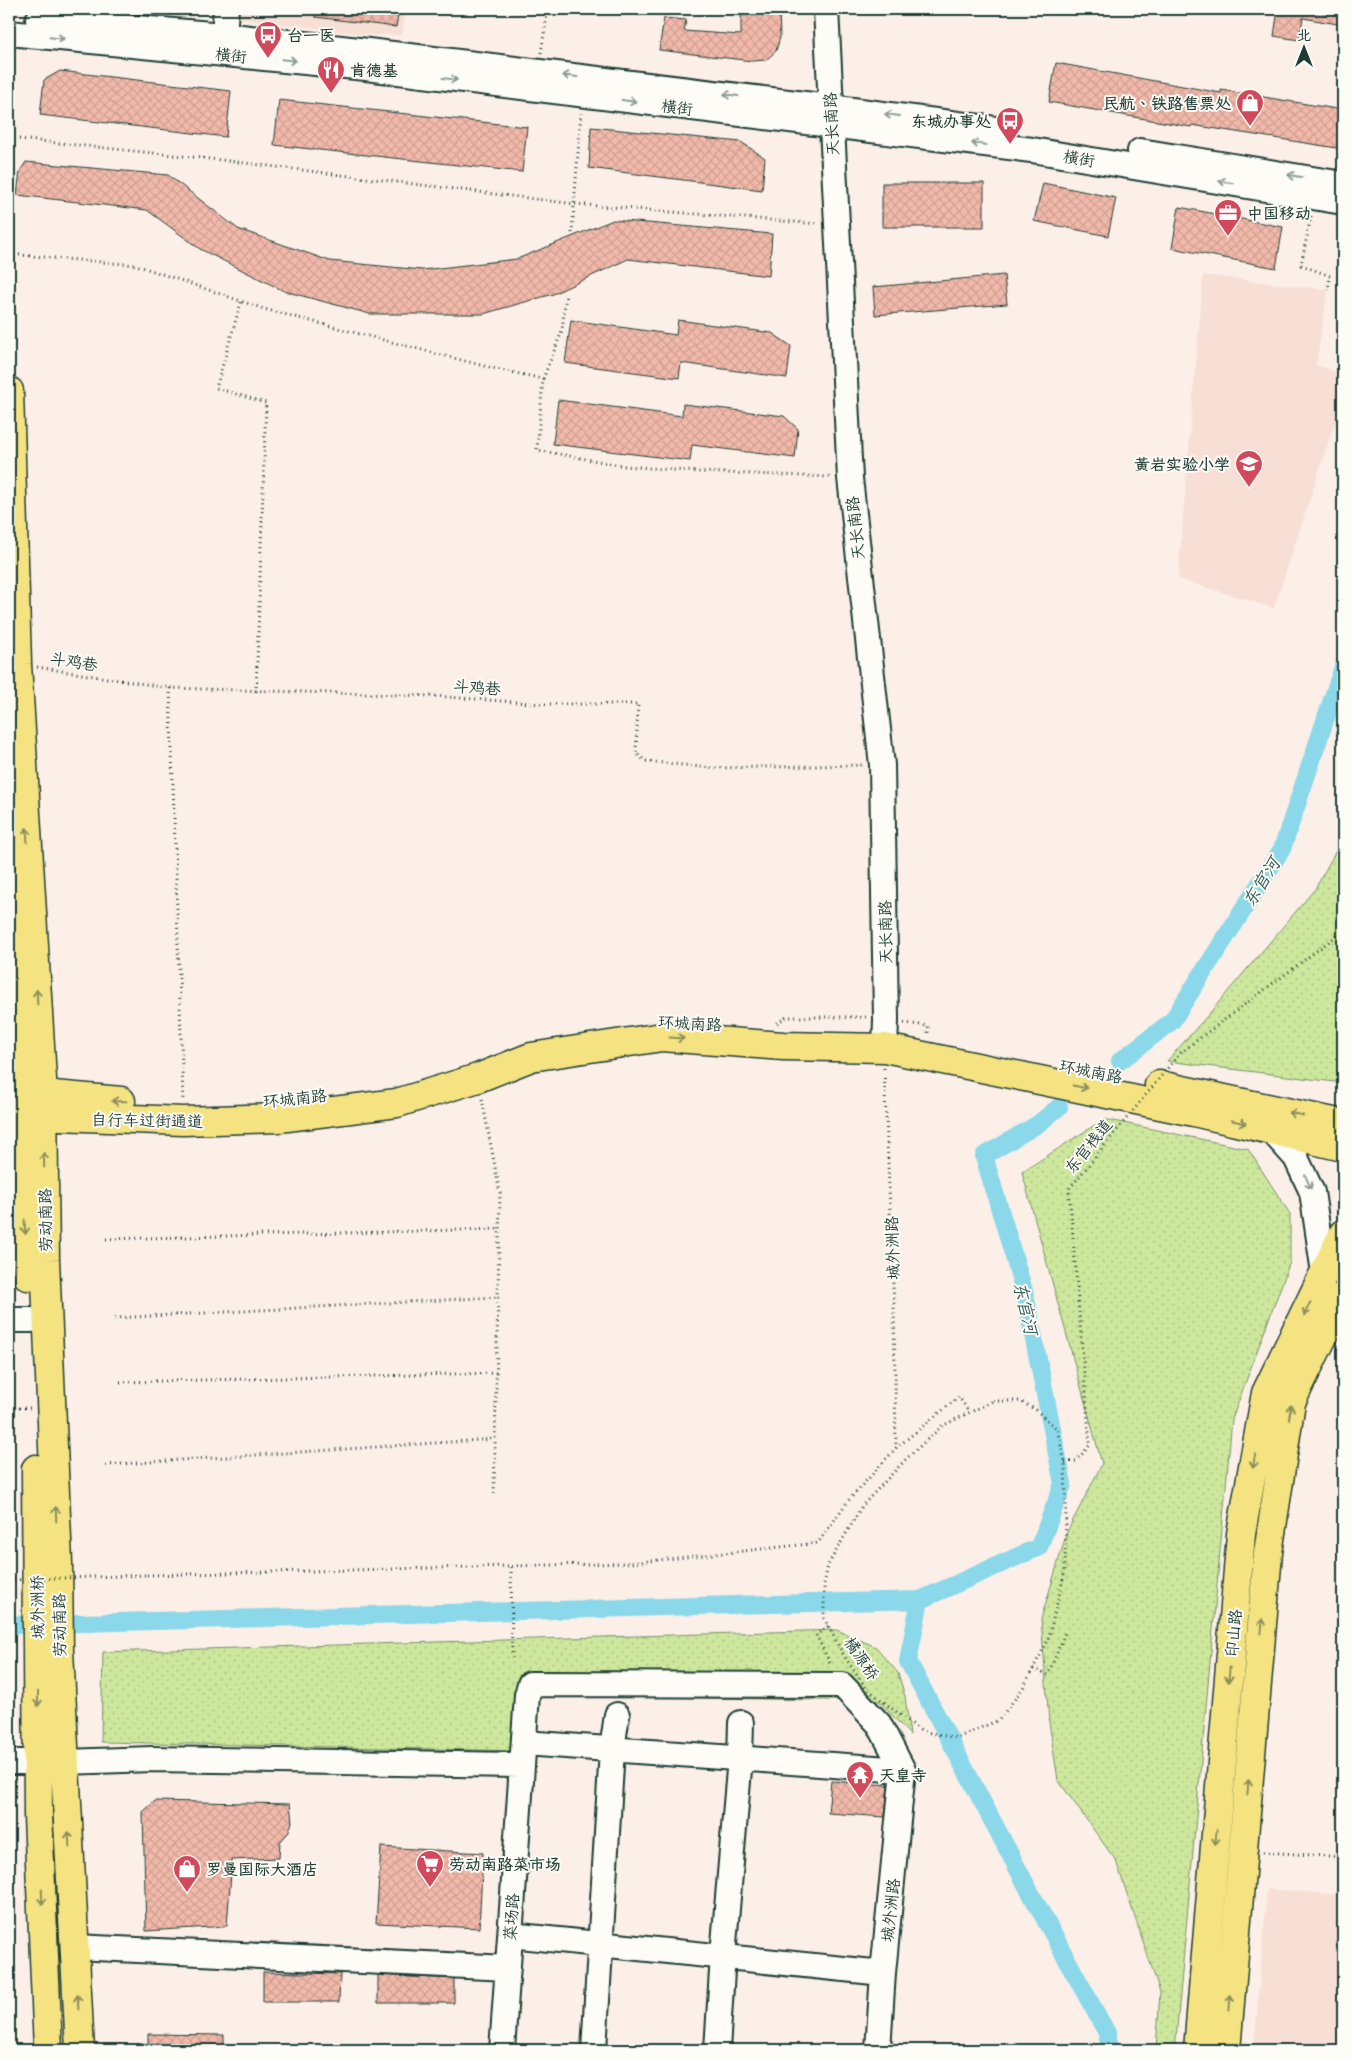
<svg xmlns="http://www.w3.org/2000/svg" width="1352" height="2059" viewBox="0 0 1352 2059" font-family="'Patrick Hand','LXGW WenKai TC',sans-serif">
	<defs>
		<pattern id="park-dots" width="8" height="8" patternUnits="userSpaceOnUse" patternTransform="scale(1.25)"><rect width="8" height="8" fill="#cde79d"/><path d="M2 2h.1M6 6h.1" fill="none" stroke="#b0c788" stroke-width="1.8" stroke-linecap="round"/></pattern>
		<pattern id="building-cross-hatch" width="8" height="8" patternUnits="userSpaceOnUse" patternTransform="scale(1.25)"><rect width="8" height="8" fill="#f2b9aa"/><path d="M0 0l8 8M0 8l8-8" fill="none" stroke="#cfa093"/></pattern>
	</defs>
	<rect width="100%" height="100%" fill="#fbefe8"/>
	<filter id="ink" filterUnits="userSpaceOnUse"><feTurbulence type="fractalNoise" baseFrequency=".02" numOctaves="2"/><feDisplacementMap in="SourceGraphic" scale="10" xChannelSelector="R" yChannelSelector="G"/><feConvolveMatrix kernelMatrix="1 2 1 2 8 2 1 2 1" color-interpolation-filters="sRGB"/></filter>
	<g filter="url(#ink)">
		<path fill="#f8dfd5" d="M162,9H406L402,35H370Z
			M1203,275L1328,290L1316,365L1343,374V398L1274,608L1178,579Z
			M1267,1889L1343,1895V2050H1254Z"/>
		<path fill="url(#park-dots)" stroke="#769268" d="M1343,838V1083L1167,1061L1208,1015L1315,889Z
			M1104,1119L1248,1149L1290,1214V1262L1232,1419L1175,2050H1156L1160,1992L1116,1861L1058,1780L1049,1722L1041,1619L1067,1532L1102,1464L1022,1172Z
			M837,1630L876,1647L898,1673L905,1696L910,1735L879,1701L528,1695L523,1751L101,1742L103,1652Z"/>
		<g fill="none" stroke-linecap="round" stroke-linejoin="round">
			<path stroke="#8ad8e9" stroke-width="18" d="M1120,1061L1172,1021L1282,849L1343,667
				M920,1600L908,1661L1030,1892L1107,2033L1110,2050
				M9,1625L920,1600L1039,1547L1063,1484L1025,1294L984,1156L1038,1124L1059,1107"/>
		</g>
		<path fill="url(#building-cross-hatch)" stroke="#1f3d34" d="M316,9H399L396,27L315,17Z
			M741,9H779L780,37L776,51L766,60L752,61L659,50L664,18L686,20L684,31L741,35Z
			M1278,9H1343V25L1303,18L1299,40L1274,36Z
			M1056,63L1221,93V90L1343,110V149L1192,125L1191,127L1049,102Z
			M60,71L231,91L226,137L40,115L44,80Z
			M279,100L527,127L522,172L274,145Z
			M591,127L741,142L765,158L762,190L589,168Z
			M26,162L168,175L238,229L330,261L422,270L517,259L613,220L772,234L769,276L628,259L553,294L483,314H370L284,291L200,249L147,210L17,195L20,171Z
			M882,183H984V227H882Z
			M1043,183L1116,198L1108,236L1034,221Z
			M1179,207L1283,227L1276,268L1172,248Z
			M1004,275L1007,304L875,315L873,287Z
			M571,320L676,335L678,320L772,333L791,346L787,378L681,363L679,378L565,363Z
			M558,400L682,416L683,404L784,416L798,429L795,458L692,445L690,461L553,444Z
			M831,1781L888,1785L885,1817L828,1813Z
			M155,1801L290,1804L292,1822L288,1833L280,1842L279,1858L232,1860L227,1926L146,1931L143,1812Z
			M381,1847L483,1853L479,1928L376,1923Z
			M263,1972L340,1974L339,2002H263Z
			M378,1975L454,1979V2003H378Z
			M148,2034L224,2035V2050H148Z"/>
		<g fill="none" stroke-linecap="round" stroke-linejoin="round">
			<defs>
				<path id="minor" d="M826,9L850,478L882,765L886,1020L885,1048
					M38,20L224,35L368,51L830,107L1003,130
					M9,33L366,68L1032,150L1343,202
					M224,35L226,9
					M1140,151L1343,184
					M1270,1129L1296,1158L1312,1192L1324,1273
					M9,1320H31
					M524,1743L903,1770
					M9,1762H65L152,1759L522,1765
					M510,1935L883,1973
					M75,1947L508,1968
					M502,2050L527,1695L530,1684L842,1685L879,1724L903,1770
					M594,2050L612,1749L617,1715
					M717,2050L723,1955L740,1758L741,1723
					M878,2050L883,1973L903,1770"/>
				<path id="major" d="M9,391L17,664L43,1095L45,1260L58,1563L59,1651L80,2050
					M9,881L18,1006L23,1211L28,1276
					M1159,1085L1343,1124
					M9,1091L121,1101
					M9,1114L183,1121L279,1118L397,1103L478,1078L531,1057L662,1037L783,1046L885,1048L1194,1112L1343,1147
					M36,1469L38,1816L48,2050
					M1198,2050L1241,1534L1266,1393L1343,1234
					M1226,2050L1268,1553L1291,1402L1343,1296"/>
			</defs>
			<use href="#minor" stroke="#1f3d34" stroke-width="28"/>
			<use href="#major" stroke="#1f3d34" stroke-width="31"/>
			<path stroke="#1f3d34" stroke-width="3" stroke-dasharray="1 4" stroke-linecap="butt" d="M541,53L548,9
				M9,138L221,160L575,204L818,224
				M1311,216L1301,265L1330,276L1328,290
				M572,233L581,113
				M9,254L136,265L264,309L492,368L543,379L537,450L625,466L699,472L832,477
				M241,302L216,388L266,403L256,692
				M543,379L562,331L566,293
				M37,667L170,688L434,696L542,704H638L636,753L645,761L712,768L864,765
				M170,688L183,1100
				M777,1023L786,1017H866
				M904,1023L928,1026V1036
				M884,1068L894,1306L896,1448
				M482,1099L500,1193L494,1496
				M106,1239L499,1229
				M115,1318L498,1297
				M120,1382L497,1373
				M993,1401H1020L1036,1410L1057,1429L1065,1462L1066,1502L1065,1571L1048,1640L1023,1688L999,1720L957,1738L921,1731L866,1688L844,1656L824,1618V1585L828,1565L862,1506L906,1459L942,1426Z
				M9,1408H31
				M106,1465L495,1439
				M511,1567L512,1660
				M147,1575L630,1563L818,1543L848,1501L896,1448L959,1397L969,1412
				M828,1626L816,1635L831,1665
				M1033,1669L1048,1675L1065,1633
				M1263,1852L1343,1857"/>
			<use href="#minor" stroke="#fdfcf7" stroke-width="24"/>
			<use href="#major" stroke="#f5e382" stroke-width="28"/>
			<path stroke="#1f3d34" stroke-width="3" stroke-dasharray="1 4" stroke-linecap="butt" d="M1065,1462L1076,1461L1090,1445L1069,1189L1180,1053L1343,931
				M9,1580L147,1575"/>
		</g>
		<defs><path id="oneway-shaft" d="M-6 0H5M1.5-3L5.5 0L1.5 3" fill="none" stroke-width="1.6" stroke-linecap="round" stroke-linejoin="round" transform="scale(1.25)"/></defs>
		<g stroke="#8e9c96">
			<use href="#oneway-shaft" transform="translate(57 38) rotate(6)"/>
			<use href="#oneway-shaft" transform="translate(289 60) rotate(6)"/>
			<use href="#oneway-shaft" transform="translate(570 76) rotate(-173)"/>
			<use href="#oneway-shaft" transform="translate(450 79) rotate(7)"/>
			<use href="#oneway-shaft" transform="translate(731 95) rotate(-173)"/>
			<use href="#oneway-shaft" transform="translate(629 101) rotate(7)"/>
			<use href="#oneway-shaft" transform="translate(892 115) rotate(-172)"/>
			<use href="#oneway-shaft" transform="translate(979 144) rotate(-173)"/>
			<use href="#oneway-shaft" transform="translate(1295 176) rotate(-171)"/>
			<use href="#oneway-shaft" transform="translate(1226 182) rotate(-170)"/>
			<use href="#oneway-shaft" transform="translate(1308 1182) rotate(66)"/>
		</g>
		<g stroke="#8a905b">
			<use href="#oneway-shaft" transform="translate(27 835) rotate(-93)"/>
			<use href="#oneway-shaft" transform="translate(37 997) rotate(-93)"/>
			<use href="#oneway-shaft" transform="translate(677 1038) rotate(4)"/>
			<use href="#oneway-shaft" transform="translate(1080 1087) rotate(12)"/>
			<use href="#oneway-shaft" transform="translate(119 1101) rotate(-179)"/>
			<use href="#oneway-shaft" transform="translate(1296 1114) rotate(-168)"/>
			<use href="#oneway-shaft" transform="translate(1239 1122) rotate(13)"/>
			<use href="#oneway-shaft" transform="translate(44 1160) rotate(-91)"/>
			<use href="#oneway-shaft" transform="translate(25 1227) rotate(86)"/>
			<use href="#oneway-shaft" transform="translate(1307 1309) rotate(116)"/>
			<use href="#oneway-shaft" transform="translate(1290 1412) rotate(-81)"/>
			<use href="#oneway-shaft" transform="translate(1254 1461) rotate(100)"/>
			<use href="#oneway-shaft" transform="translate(56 1514) rotate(-92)"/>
			<use href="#oneway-shaft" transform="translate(1262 1626) rotate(-85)"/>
			<use href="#oneway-shaft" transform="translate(1229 1675) rotate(95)"/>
			<use href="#oneway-shaft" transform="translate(38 1699) rotate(90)"/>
			<use href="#oneway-shaft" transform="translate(1248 1787) rotate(-85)"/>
			<use href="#oneway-shaft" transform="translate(1216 1837) rotate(95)"/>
			<use href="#oneway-shaft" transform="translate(69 1839) rotate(-93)"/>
			<use href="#oneway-shaft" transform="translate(42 1897) rotate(88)"/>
			<use href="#oneway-shaft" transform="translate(78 2002) rotate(-93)"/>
			<use href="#oneway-shaft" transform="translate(1230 2002) rotate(-85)"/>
		</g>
	</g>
	<defs>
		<symbol id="bus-pin" viewBox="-11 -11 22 30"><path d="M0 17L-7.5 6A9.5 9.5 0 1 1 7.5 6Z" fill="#d1495b" stroke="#fdfcf7"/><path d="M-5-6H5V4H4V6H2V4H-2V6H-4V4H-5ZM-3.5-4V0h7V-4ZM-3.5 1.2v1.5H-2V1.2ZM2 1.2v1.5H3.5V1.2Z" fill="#fff"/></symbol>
		<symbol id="restaurant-pin" viewBox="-11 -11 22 30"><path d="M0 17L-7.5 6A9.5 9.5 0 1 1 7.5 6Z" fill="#d1495b" stroke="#fdfcf7"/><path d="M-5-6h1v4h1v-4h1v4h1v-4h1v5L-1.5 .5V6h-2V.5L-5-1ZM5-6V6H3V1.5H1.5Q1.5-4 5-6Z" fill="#fff"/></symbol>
		<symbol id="shop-pin" viewBox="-11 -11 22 30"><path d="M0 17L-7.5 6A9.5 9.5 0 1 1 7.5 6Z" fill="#d1495b" stroke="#fdfcf7"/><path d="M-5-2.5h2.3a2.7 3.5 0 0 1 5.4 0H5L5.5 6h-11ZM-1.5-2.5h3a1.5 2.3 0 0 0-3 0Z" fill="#fff"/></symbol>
		<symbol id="office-pin" viewBox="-11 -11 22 30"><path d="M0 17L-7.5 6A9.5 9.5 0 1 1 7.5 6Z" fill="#d1495b" stroke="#fdfcf7"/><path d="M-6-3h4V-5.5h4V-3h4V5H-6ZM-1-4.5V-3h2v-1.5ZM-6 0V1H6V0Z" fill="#fff"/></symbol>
		<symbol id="school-pin" viewBox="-11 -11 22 30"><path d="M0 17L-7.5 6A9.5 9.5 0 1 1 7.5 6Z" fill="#d1495b" stroke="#fdfcf7"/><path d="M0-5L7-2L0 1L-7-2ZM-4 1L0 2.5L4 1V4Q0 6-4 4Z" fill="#fff"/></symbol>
		<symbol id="temple-pin" viewBox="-11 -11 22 30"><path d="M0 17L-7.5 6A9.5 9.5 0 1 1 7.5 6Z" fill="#d1495b" stroke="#fdfcf7"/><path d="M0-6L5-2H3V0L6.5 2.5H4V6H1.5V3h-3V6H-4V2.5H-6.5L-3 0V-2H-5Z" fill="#fff"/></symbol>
		<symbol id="supermarket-pin" viewBox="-11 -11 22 30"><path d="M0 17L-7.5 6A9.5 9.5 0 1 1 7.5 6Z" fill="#d1495b" stroke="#fdfcf7"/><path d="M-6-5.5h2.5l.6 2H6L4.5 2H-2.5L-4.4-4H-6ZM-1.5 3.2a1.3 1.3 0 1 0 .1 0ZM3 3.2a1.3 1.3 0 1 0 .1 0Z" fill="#fff"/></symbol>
	</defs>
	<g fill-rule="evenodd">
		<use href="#bus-pin" x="252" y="19" width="32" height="43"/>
		<use href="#restaurant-pin" x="315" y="54" width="32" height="43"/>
		<use href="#shop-pin" x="1234" y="87" width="32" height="43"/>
		<use href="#bus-pin" x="994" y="105" width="32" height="43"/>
		<use href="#office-pin" x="1212" y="197" width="32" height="43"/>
		<use href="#school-pin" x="1233" y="448" width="32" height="43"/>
		<use href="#temple-pin" x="844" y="1759" width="32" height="43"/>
		<use href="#supermarket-pin" x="414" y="1848" width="32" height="43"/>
		<use href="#shop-pin" x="171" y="1853" width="32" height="43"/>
	</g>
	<g text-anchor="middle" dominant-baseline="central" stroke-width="4" stroke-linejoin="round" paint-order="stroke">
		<g font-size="16" font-weight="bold" fill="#1f3d34" stroke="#fdfcf7" text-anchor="start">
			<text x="287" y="35">台一医</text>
			<text x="350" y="70">肯德基</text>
			<text x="1231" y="103" text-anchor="end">民航、铁路售票处</text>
			<text x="991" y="121" text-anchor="end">东城办事处</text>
			<text x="1247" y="213">中国移动</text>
			<text x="1230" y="464" text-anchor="end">黄岩实验小学</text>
			<text x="879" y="1775">天皇寺</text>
			<text x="449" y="1864">劳动南路菜市场</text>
			<text x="206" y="1869">罗曼国际大酒店</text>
		</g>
		<g font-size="16" fill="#1f3d34" stroke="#fdfcf7">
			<text transform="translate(231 55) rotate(6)">横街</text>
			<text transform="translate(677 107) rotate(7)">横街</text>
			<text transform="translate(831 124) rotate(-93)">天长南路</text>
			<text transform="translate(1079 158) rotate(10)">横街</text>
			<text transform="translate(855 528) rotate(-96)">天长南路</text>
			<text transform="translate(74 661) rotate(9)">斗鸡巷</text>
			<text transform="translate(477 687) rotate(4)">斗鸡巷</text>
			<text transform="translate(885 932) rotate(-91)">天长南路</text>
			<text transform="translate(690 1023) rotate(3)">环城南路</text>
			<text transform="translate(1091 1071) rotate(11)">环城南路</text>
			<text transform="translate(295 1098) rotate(-6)">环城南路</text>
			<text transform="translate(147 1120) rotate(1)">自行车过街通道</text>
			<text transform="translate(1088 1146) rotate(-51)">东官栈道</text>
			<text transform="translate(45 1220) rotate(-91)">劳动南路</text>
			<text transform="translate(892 1248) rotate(-92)">城外洲路</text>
			<text transform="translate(37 1607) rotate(-91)">城外洲桥</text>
			<text transform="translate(59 1625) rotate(-91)">劳动南路</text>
			<text transform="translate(1233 1633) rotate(-85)">印山路</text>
			<text transform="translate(862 1658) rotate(56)">橘源桥</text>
			<text transform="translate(890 1910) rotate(-84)">城外洲路</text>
			<text transform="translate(511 1917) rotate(-86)">菜场路</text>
		</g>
		<g font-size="18" font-style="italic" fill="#345c58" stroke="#fdfcf7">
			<text transform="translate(1261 882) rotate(-58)">东官河</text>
			<text transform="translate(1026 1308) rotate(77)">东官河</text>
		</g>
	</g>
	<rect width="1352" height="2059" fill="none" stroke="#fdfcf7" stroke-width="30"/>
	<rect x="15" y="15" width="1322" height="2029" fill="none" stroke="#1f3d34" stroke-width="2" filter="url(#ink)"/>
	<g transform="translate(1304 48)" stroke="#fdfcf7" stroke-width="4" paint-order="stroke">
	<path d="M0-4L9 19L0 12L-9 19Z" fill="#1f3d34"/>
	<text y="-8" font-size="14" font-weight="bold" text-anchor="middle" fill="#1f3d34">北</text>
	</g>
</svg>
